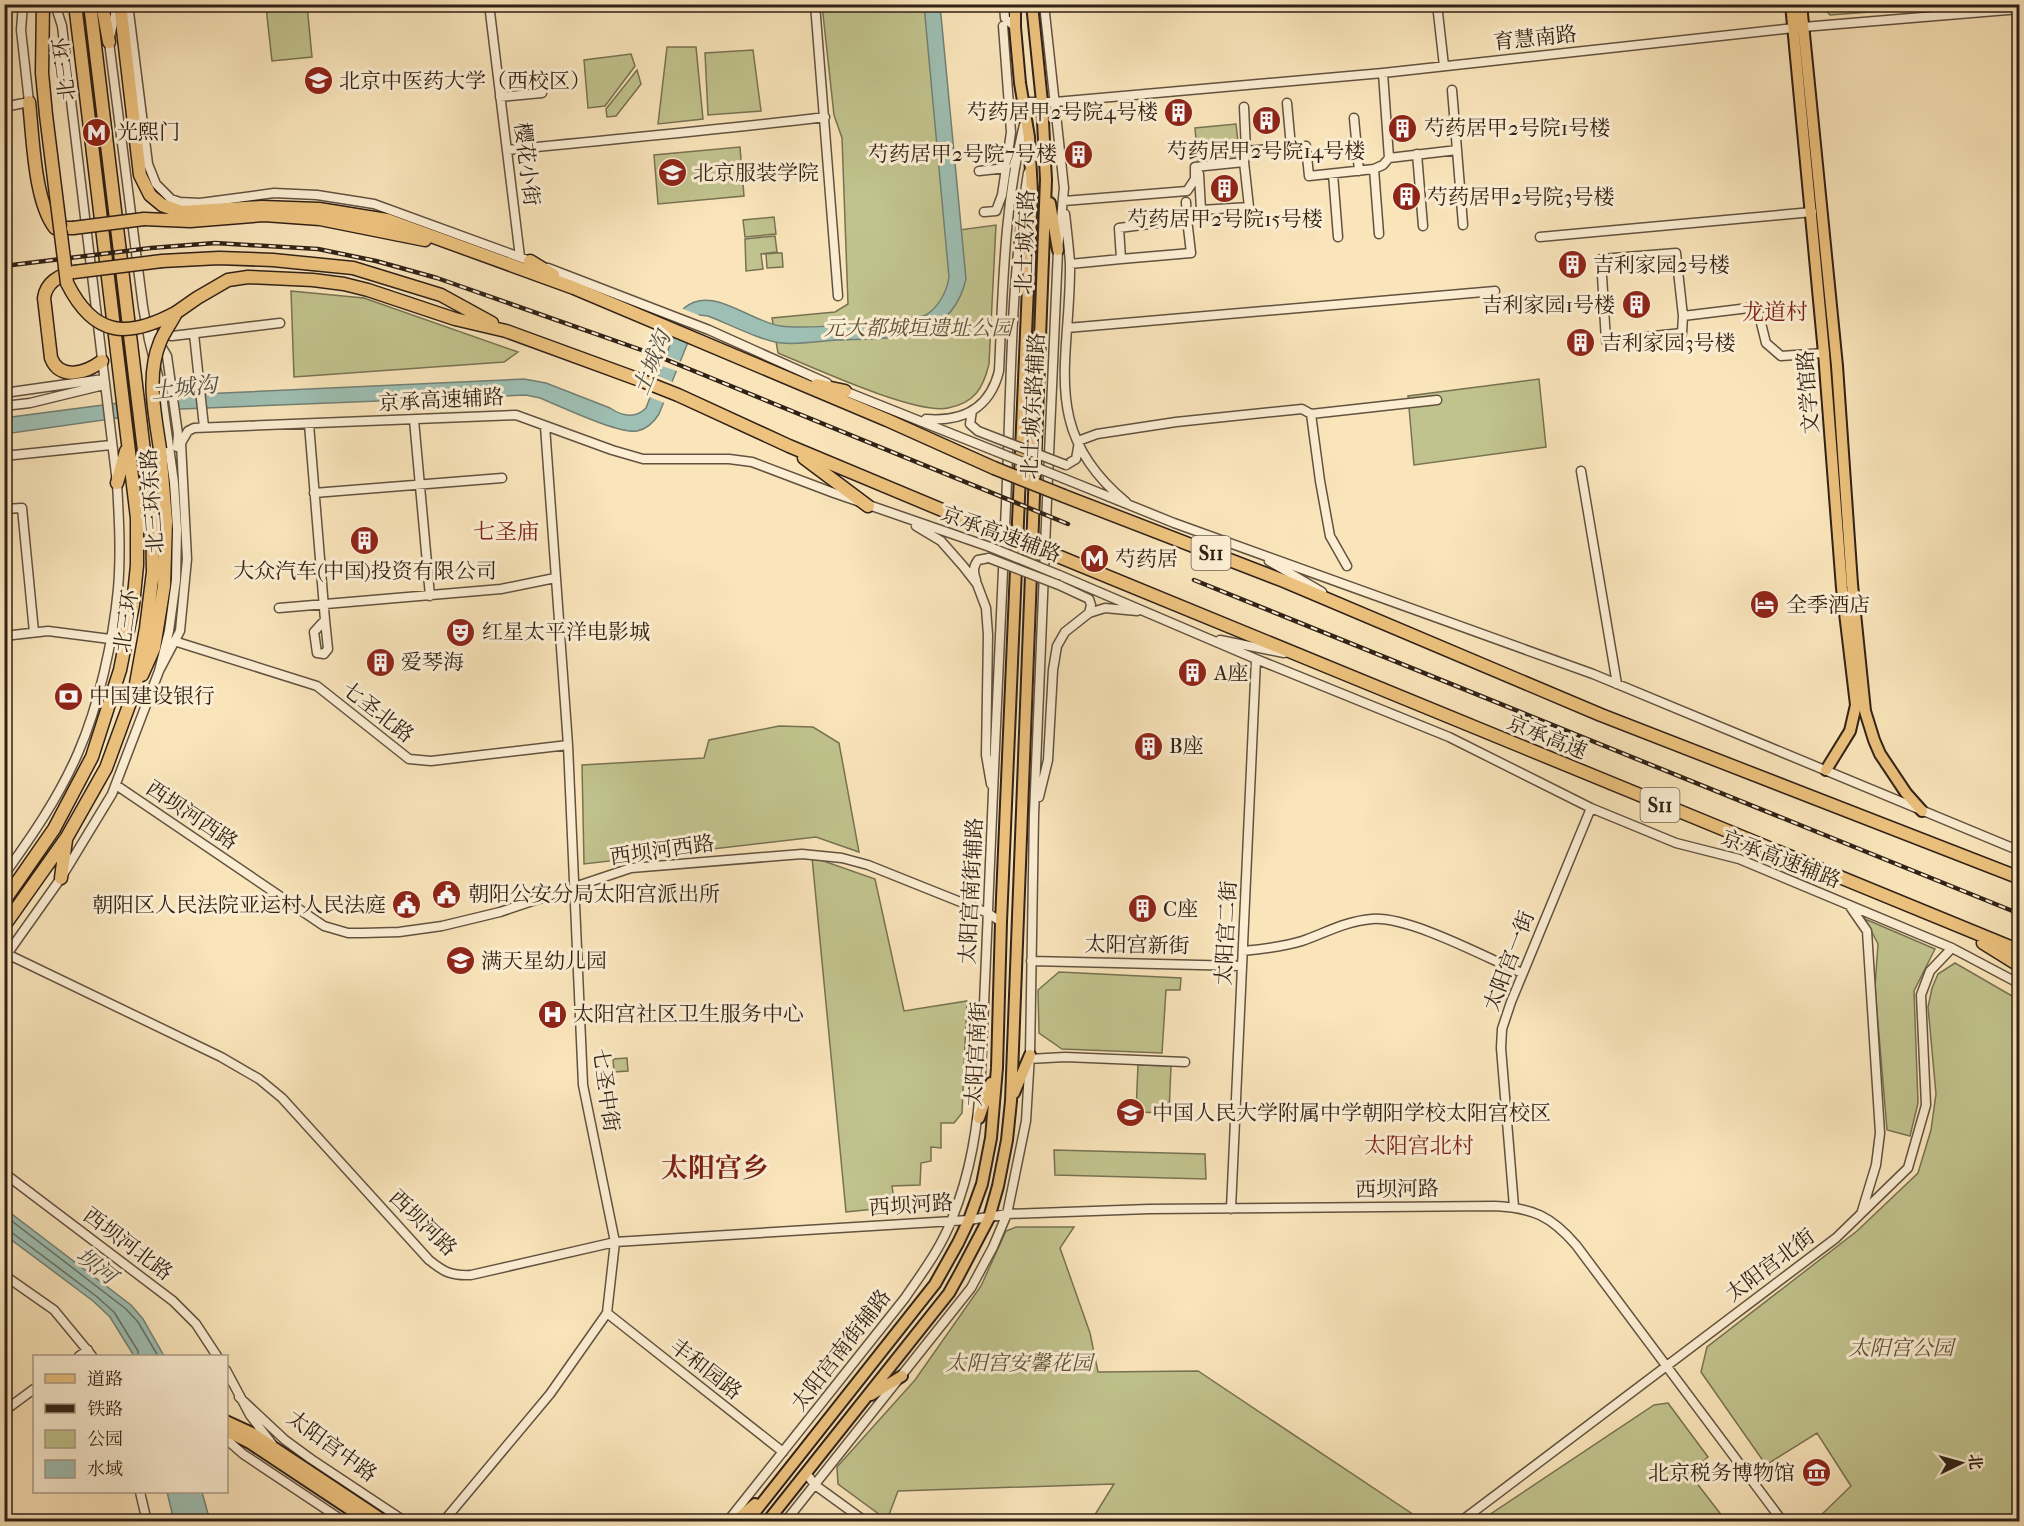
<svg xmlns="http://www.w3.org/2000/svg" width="2024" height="1526" viewBox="0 0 2024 1526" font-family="'IM FELL French Canon','Noto Serif SC',serif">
	<rect width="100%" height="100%" fill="#fae5bb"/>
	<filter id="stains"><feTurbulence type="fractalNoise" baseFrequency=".00333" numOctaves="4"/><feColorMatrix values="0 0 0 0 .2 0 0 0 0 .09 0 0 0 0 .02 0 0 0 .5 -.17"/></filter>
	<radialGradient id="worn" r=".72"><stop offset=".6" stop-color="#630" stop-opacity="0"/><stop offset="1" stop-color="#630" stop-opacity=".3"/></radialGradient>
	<path fill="#c1c38e" stroke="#787252" stroke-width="1.5" d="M292,5H307L312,57L272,61L266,7Z
		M822,5H929L952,231L996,225L989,364C983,389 974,403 948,408C916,415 812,367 778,353L772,318L835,312L848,304L842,138L834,115Z
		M1821,5H1964L1830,15Z
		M667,47H696L703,119L658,124Z
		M753,50L761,111L708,115L705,53Z
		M631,54L635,66L605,106L588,108L584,60Z
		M637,70L641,84L616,116L607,117L606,109Z
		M1236,124L1240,161L1198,165L1195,128Z
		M740,147L744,196L658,204L654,155Z
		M774,217L776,234L745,237L743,220Z
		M775,236L777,252L761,254L763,269L746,271L745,239Z
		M777,253H782L783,267L767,268L766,254Z
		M291,291L364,298L518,352L504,362L294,377Z
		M1539,379L1546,447L1414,465L1408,396Z
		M779,726L813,727L839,743L859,852L816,837L584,864L582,765L704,758L709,740Z
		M812,857L875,879L904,1011L967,1001L962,1113L954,1123H941V1148L931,1147V1161L921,1163L920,1185L892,1186L895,1207L846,1212Z
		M1865,919L1935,949L1914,991L1918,1103L1910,1136L1887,1130L1875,987L1878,944Z
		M1955,963L2019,1000V1521H1815L1851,1486L1817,1433L1766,1465L1701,1372L1707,1347L1857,1231L1918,1173L1931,1130L1936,1094L1928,1007L1932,988L1938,974Z
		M1059,972L1181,978L1180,990H1166L1162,1053L1062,1049L1039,1033L1038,990Z
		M627,1058L628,1071L614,1072L613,1059Z
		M1138,1065L1171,1066L1169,1113L1136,1112Z
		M1054,1150L1205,1154L1206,1179L1055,1175Z
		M1016,1227H1074L1060,1248L1090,1333L1098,1372L1198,1371L1420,1519L1416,1522L1091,1521L1114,1484L898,1491L887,1520L838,1484L837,1467L915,1380L981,1286L1006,1231Z
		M1668,1403L1708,1457L1689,1473L1726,1521H1480L1654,1405Z"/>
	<path fill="#9ebfb3" stroke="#728075" stroke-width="1.5" d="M924,5H940L966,279C951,344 890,338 838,340C820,341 799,345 782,343C761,341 729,324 708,316L699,315L659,414C654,422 647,429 637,431C618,434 560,406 540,398L526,395L181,409L5,434L4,418L180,395L524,379L546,383L610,408C622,416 635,419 646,408L684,308C712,284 750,322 781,326C802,329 912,323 926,315C939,307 947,291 949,277Z
		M4,1208L131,1305L143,1319L164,1356H134L110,1317L93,1301L5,1235Z
		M167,1492H202L210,1521H174Z"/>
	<path fill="#fae5bb" d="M681,308L713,321L701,318L695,331L675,322Z
		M663,354L684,363L680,372L659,365Z
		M656,375L675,383L667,404L647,396Z"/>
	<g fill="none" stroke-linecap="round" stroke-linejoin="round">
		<path stroke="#677065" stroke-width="1.5" d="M4,1215L126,1309L138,1322L158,1356
			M4,1231L11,1232L96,1296L114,1312L138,1351V1356"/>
		<defs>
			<path id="minor" d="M128,4L148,164L156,184L171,199L180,202L200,203L274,193L317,195L374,204L533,262
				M489,4L520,257
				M815,4L838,296
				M1004,4L1005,18L1015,27
				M1437,4L1444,66
				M1383,73L1389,158L1457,150L1452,90
				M500,97L542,93
				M1023,102H1055L1383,73L1803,27L2020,9
				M1287,103L1291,147
				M4,107L29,102L21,30L23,4
				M1244,107L1246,151
				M1354,118L1359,171
				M507,150C613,139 719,130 825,117
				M1457,150L1463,225
				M1417,154L1423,226
				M1374,169L1379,234
				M979,171L1006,168L1011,132L1003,26
				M1199,174L1201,210L1249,207L1244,162
				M1333,174L1338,237
				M1064,201L1187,191L1195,179V167L1244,162L1246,151L1306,146L1309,176L1374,169L1383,165L1389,158
				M1186,202L1187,219
				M984,212L996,211L1002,195L1006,168
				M1065,214C1067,231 1069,248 1070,264C1071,360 1038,430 1126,502
				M1540,237L1812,212
				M1676,253L1683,316L1682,333L1606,341L1601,259Z
				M1070,264L1121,259L1119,228L1187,219L1191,253L1121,259
				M548,268L709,330L827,383
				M1683,316L1757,307L1766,343L1781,356L1824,353
				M150,327L167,356L178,434L177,447
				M1067,328L1495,291
				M161,334L172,336L280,323
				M194,334L204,427
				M842,390L995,451
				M4,393L103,379
				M4,406L30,403L104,385
				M972,411L970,424L978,431L996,438
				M1311,414L1437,400
				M926,419C963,422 990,408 999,371C1003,288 1004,202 1025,121
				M414,420L430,596
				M309,424L325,620L314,632L317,653L324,654L328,649L325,620
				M1078,441L1097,434L1176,422L1302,409L1311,414L1320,481L1330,536L1347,566
				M4,456L111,445
				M1066,465L1076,459L1079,442
				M1581,471L1617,684
				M1065,479L1174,523L1593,674L2020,851
				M314,493L502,478
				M4,509L22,508L34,632
				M916,526L941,541L963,566L977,584L986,608L988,635L986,755L991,784
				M1269,561L1322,592
				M1059,575L1256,659L1449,737L1591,808L1676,843L1739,859L1952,948L2020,984
				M976,580C973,571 973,567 978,560L989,558
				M1059,585L1089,599L1091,605L1089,613
				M279,608L501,589L555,578
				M4,636L48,631L110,639
				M1220,640L1284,653
				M174,641L317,686L409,759L431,761L568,745
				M159,671L180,631L187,559L181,443L188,431L194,428L516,415L612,450L643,459H729L752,462L834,493L990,547
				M116,785L324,926L348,933H363L399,932L442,926L500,912L631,868L802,854L842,858L868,865L988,913L1001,922
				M1039,797L1048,760L1053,670L1057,646L1065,632L1089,613L1105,608L1137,611
				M4,875C32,836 59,797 78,753C99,705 113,641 118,589C121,554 119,518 117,483L62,26L55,4
				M1849,905L1867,931L1880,1133L1876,1165L1862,1211
				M1243,951C1264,949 1282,947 1302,941C1325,933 1346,921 1372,919C1409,916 1485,957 1522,973
				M7,954L221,1057L259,1079L282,1098L429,1260C444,1272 451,1276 471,1275L615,1242L969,1220L1007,1214L1149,1209L1495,1206C1533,1208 1551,1216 1576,1245L1783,1522
				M5,957L61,878L112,794L159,671L169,631L176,580L177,529L174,483L161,388L149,340L143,307L109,42L117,5
				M1031,961L1242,966
				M1029,1059L1065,1057L1185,1062
				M4,1173L173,1301L196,1324L217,1356
				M1514,1207L1501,1048L1502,1029L1511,1002L1591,808
				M1231,1209L1256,659
				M4,1275L54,1310L92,1356
				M607,1313L783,1452
				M79,1356L88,1350
				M226,1370L250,1415L272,1444
				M239,1397L285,1440L311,1459L406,1522
				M4,1411L34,1389
				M226,1439L243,1454L345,1522
				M806,1473L815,1485L866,1522
				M140,1492L147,1522
				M443,1522L550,1394L607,1313L615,1242L583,1085L568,745L545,426
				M727,1522L905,1298C922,1273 941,1248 952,1219C971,1172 978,1125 981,1075C989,885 997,694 1006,504C1011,394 1010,282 1028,173
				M785,1522L971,1288L993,1247L1007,1214L1026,1121L1030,1055L1034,815L1046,523L1058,250L1064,188L1044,4
				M1460,1522L1836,1238L1908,1168L1926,1105L1921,995L1930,971L1952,948"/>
			<path id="major" d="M1791,4L1824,353L1842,588L1856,705L1850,731L1826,770
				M1801,4L1837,366L1852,584L1865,711L1874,740L1880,754L1906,793L1922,811
				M1050,203L1058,250
				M1014,1093L1030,1055
				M979,1118L991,1083
				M871,1395L902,1376
				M226,1421L252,1433L386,1522
				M226,1431L250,1443L369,1522
				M734,1522L755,1504
				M747,1522L935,1284L958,1243L969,1220L982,1184L991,1138L997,1068L1001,922L1032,192L1029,137L1020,83L1015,27V4
				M767,1522L949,1293L959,1275L989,1218L998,1186L1007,1140L1011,1101L1046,180L1042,102L1032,4"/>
			<path id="highway" d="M102,4L109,42
				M120,4L140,175L150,195L162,205L181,212L262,207L319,209L387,220L574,288L887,420L994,468
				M29,102C33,137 34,201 55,228H73
				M144,219L190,221L264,215L320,219L425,240
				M162,261L219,258L273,260L353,268L441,295L492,323
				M530,261L553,275
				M74,272C59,275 46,283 44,298L51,358C60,381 86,373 102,361
				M177,312L197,298L228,280L248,277L313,280L344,284L368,290L455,319L506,331L640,380L678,395L789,446L990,530
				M817,385L845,391
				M804,458L868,506
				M117,483L126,451
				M1064,496L1284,581L1601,715L2020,878
				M1060,557L2020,951
				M142,675L154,648L164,586L166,521L160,449
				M61,878L66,840
				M4,901L54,829L92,757L120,670L133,605L137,565V518L75,4
				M4,926L67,837L106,768L135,689L146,628L153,572L152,517L90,4
				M1983,943L2020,966"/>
		</defs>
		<use href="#minor" stroke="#625240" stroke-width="11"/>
		<use href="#major" stroke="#302117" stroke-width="14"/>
		<use href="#highway" stroke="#302117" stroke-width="15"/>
		<use href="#minor" stroke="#fceed3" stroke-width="8"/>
		<use href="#major" stroke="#edc27e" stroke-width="10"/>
		<use href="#highway" stroke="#edc27e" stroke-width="12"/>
		<defs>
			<path id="rail" d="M4,266L151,248L215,243L318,249L376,261L437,278L650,353L1068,524
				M1194,580L2020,914"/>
		</defs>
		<use href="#rail" stroke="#302117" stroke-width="4.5"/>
		<use href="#rail" stroke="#fceed3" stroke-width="2" stroke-dasharray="7" stroke-linecap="butt"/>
		<defs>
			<path id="minor-bridge" d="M996,438L1066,465
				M995,451L1065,479
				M990,547L1059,575
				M989,558L1059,585"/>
			<path id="highway-bridge" d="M43,4L42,73L46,115L67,283C94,337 127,339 177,312
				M73,228L144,219
				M74,272L162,261
				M160,449C155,414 146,376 160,342C164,332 171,323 176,313
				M994,468L1064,496
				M990,530L1060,557"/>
		</defs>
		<use href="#minor-bridge" stroke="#625240" stroke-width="11" stroke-linecap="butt"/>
		<use href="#highway-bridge" stroke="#302117" stroke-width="15" stroke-linecap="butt"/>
		<use href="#minor-bridge" stroke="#fceed3" stroke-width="8"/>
		<use href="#highway-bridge" stroke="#edc27e" stroke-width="12"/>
	</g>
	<defs>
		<symbol id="university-disc" viewBox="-11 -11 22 22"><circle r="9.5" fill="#8f2418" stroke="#fceed3"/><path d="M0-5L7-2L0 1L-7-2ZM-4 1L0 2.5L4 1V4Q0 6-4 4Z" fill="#fff"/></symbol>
		<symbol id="building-disc" viewBox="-11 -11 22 22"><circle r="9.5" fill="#8f2418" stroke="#fceed3"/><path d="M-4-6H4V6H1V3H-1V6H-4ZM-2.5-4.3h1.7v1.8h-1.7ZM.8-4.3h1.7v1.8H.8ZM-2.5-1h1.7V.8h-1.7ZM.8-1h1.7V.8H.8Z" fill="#fff"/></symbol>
		<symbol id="metro-disc" viewBox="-11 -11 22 22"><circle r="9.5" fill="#8f2418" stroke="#fceed3"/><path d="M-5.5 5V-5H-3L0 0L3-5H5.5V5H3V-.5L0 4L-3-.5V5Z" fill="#fff"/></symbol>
		<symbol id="hotel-disc" viewBox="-11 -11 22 22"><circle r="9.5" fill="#8f2418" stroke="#fceed3"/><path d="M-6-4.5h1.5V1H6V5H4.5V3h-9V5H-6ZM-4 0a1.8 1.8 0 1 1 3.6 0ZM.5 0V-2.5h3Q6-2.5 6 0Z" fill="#fff"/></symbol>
		<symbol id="theatre-disc" viewBox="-11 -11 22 22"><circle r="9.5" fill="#8f2418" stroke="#fceed3"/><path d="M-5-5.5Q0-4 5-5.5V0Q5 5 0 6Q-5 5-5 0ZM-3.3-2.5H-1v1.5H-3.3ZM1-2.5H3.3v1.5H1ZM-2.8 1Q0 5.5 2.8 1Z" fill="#fff"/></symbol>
		<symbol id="bank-disc" viewBox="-11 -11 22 22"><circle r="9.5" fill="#8f2418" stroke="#fceed3"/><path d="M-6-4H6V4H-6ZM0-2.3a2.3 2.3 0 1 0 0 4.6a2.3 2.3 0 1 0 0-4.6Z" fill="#fff"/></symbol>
		<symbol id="civic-disc" viewBox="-11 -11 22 22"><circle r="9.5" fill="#8f2418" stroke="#fceed3"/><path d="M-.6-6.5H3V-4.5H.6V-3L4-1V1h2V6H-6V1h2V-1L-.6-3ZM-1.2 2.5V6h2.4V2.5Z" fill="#fff"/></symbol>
		<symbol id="school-disc" viewBox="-11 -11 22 22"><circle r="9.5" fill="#8f2418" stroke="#fceed3"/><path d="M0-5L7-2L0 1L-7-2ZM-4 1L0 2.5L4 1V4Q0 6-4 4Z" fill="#fff"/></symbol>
		<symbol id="hospital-disc" viewBox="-11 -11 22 22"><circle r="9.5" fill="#8f2418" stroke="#fceed3"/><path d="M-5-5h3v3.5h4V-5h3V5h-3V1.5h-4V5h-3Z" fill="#fff"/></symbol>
		<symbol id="museum-disc" viewBox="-11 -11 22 22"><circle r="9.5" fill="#8f2418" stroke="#fceed3"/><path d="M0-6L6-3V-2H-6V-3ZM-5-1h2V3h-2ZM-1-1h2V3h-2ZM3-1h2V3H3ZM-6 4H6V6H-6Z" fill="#fff"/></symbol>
	</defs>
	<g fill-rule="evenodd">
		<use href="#university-disc" x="302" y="64" width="33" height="33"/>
		<use href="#building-disc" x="1162" y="96" width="33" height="33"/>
		<use href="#building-disc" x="1250" y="104" width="33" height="33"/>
		<use href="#building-disc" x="1386" y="112" width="33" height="33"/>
		<use href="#metro-disc" x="80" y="116" width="33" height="33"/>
		<use href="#building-disc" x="1062" y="138" width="33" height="33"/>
		<use href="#university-disc" x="656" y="156" width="33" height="33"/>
		<use href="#building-disc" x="1208" y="172" width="33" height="33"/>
		<use href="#building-disc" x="1390" y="180" width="33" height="33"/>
		<use href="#building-disc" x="1556" y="248" width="33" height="33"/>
		<use href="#building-disc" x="1620" y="288" width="33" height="33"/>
		<use href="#building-disc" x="1564" y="326" width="33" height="33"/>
		<use href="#building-disc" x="348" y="524" width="33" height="33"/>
		<use href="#metro-disc" x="1078" y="542" width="33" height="33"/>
		<use href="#hotel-disc" x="1748" y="588" width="33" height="33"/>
		<use href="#theatre-disc" x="444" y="616" width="33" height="33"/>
		<use href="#building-disc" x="364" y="646" width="33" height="33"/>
		<use href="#building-disc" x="1176" y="656" width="33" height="33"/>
		<use href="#bank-disc" x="52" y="680" width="33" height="33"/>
		<use href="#building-disc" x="1132" y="730" width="33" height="33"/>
		<use href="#civic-disc" x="430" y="878" width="33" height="33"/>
		<use href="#civic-disc" x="390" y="888" width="33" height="33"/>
		<use href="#building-disc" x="1126" y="892" width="33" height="33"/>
		<use href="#school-disc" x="444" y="944" width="33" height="33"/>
		<use href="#hospital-disc" x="536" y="998" width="33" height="33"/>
		<use href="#school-disc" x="1114" y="1096" width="33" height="33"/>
		<use href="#museum-disc" x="1800" y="1456" width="33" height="33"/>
	</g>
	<g text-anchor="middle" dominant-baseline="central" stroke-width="6" stroke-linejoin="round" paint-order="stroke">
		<g fill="#fceed3" stroke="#6d5e4f" stroke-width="1.5">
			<rect x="1191.5" y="536" width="39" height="34" rx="4.5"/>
			<rect x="1640.5" y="788" width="39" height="34" rx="4.5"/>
		</g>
		<g font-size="20" font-weight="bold" fill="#302117">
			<text x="1211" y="553">S11</text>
			<text x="1660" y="805">S11</text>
		</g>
		<g font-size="21" fill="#302117" stroke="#fceed3">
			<text transform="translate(1535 38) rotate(-6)">育慧南路</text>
			<text transform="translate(64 69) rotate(-97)">北三环</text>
			<text transform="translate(527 164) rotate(83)">樱花小街</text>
			<text transform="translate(1025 242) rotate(-88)">北土城东路</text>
			<text transform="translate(1808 392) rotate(-94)">文学馆路</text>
			<text transform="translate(441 400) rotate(-3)">京承高速辅路</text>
			<text transform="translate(1033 406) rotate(-87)">北土城东路辅路</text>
			<text transform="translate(152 501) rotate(-94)">北三环东路</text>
			<text transform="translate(1001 534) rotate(20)">京承高速辅路</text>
			<text transform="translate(126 621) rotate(-82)">北三环</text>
			<text transform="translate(378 712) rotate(38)">七圣北路</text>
			<text transform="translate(1547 737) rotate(22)">京承高速</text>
			<text transform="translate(192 815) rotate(34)">西坝河西路</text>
			<text transform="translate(662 850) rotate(-8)">西坝河西路</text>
			<text transform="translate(1781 859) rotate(21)">京承高速辅路</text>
			<text transform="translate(971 891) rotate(-87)">太阳宫南街辅路</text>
			<text transform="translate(1226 933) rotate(-87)">太阳宫二街</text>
			<text transform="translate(1137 945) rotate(1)">太阳宫新街</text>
			<text transform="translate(1509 961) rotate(-69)">太阳宫一街</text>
			<text transform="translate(976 1054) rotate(-87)">太阳宫南街</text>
			<text transform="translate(606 1090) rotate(82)">七圣中街</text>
			<text transform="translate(1397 1189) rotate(-1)">西坝河路</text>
			<text transform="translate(911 1205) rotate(-4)">西坝河路</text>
			<text transform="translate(423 1223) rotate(44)">西坝河路</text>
			<text transform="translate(128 1244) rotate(37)">西坝河北路</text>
			<text transform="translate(1770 1265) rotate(-37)">太阳宫北街</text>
			<text transform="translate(841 1350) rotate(-52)">太阳宫南街辅路</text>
			<text transform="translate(706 1369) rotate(38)">丰和园路</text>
			<text transform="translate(332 1446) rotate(36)">太阳宫中路</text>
		</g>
		<g font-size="21" fill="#302117" stroke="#fceed3" text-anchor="start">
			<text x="339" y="81">北京中医药大学（西校区）</text>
			<text x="1158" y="112" text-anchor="end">芍药居甲2号院4号楼</text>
			<text x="1424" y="128">芍药居甲2号院1号楼</text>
			<text x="117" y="132">光熙门</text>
			<text x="1266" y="151" text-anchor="middle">芍药居甲2号院14号楼</text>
			<text x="1057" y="154" text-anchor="end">芍药居甲2号院7号楼</text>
			<text x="693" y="173">北京服装学院</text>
			<text x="1427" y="197">芍药居甲2号院3号楼</text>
			<text x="1225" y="219" text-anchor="middle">芍药居甲2号院15号楼</text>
			<text x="1593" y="265">吉利家园2号楼</text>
			<text x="1615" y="305" text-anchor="end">吉利家园1号楼</text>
			<text x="1601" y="343">吉利家园3号楼</text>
			<text x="1115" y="559">芍药居</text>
			<text x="365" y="571" text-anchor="middle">大众汽车(中国)投资有限公司</text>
			<text x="1786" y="605">全季酒店</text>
			<text x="482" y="632">红星太平洋电影城</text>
			<text x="401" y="662">爱琴海</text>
			<text x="1214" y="673">A座</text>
			<text x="89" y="696">中国建设银行</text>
			<text x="1169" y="746">B座</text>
			<text x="468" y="894">朝阳公安分局太阳宫派出所</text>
			<text x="386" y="905" text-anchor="end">朝阳区人民法院亚运村人民法庭</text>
			<text x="1163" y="909">C座</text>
			<text x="481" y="961">满天星幼儿园</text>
			<text x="573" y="1014">太阳宫社区卫生服务中心</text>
			<text x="1152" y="1113">中国人民大学附属中学朝阳学校太阳宫校区</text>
			<text x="1795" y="1473" text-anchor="end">北京税务博物馆</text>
		</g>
		<g font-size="21" font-style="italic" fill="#5c523b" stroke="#fceed3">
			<text x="918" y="328">元大都城垣遗址公园</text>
			<text x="1901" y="1348">太阳宫公园</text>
			<text x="1019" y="1363">太阳宫安馨花园</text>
		</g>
		<g font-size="22" fill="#7a1f14" stroke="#fceed3">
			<text x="1775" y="312">龙道村</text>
			<text x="506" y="532">七圣庙</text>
			<text x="1419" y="1146">太阳宫北村</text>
		</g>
		<g font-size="22" font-style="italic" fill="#515046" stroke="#fceed3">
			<text transform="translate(652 363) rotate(-68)">土城沟</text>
			<text transform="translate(184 388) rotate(-6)">土城沟</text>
			<text transform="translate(96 1266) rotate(38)">坝河</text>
		</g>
		<g font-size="27" font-weight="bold" fill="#7a1f14" stroke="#fceed3">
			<text x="715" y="1168">太阳宫乡</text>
		</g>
	</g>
	<rect width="2024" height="1526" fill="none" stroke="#fae5bb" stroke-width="24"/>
	<rect x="6" y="6" width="2012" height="1514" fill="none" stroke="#302117" stroke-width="3"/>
	<rect x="12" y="12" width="2000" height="1502" fill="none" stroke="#302117" stroke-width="1.5"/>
	<rect x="33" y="1355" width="195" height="138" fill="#fceed3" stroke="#aa9c88" stroke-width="1.5"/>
	<rect x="45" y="1374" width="30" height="9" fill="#edc27e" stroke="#aa9c88" stroke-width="1.5"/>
	<text x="87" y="1385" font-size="18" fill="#302117">道路</text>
	<rect x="45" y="1404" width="30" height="9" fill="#302117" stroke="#aa9c88" stroke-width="1.5"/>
	<text x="87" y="1415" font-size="18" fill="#302117">铁路</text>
	<rect x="45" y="1430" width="30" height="18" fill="#c1c38e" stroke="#aa9c88" stroke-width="1.5"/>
	<text x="87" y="1445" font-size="18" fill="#302117">公园</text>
	<rect x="45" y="1460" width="30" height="18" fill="#9ebfb3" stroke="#aa9c88" stroke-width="1.5"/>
	<text x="87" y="1475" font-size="18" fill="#302117">水域</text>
	<g transform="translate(1961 1463) rotate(85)" stroke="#fceed3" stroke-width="4.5" paint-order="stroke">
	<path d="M0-4.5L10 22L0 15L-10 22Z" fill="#302117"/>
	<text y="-9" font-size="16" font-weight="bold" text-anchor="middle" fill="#302117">北</text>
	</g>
	<rect width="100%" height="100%" filter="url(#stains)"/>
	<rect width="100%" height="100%" fill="url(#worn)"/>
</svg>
